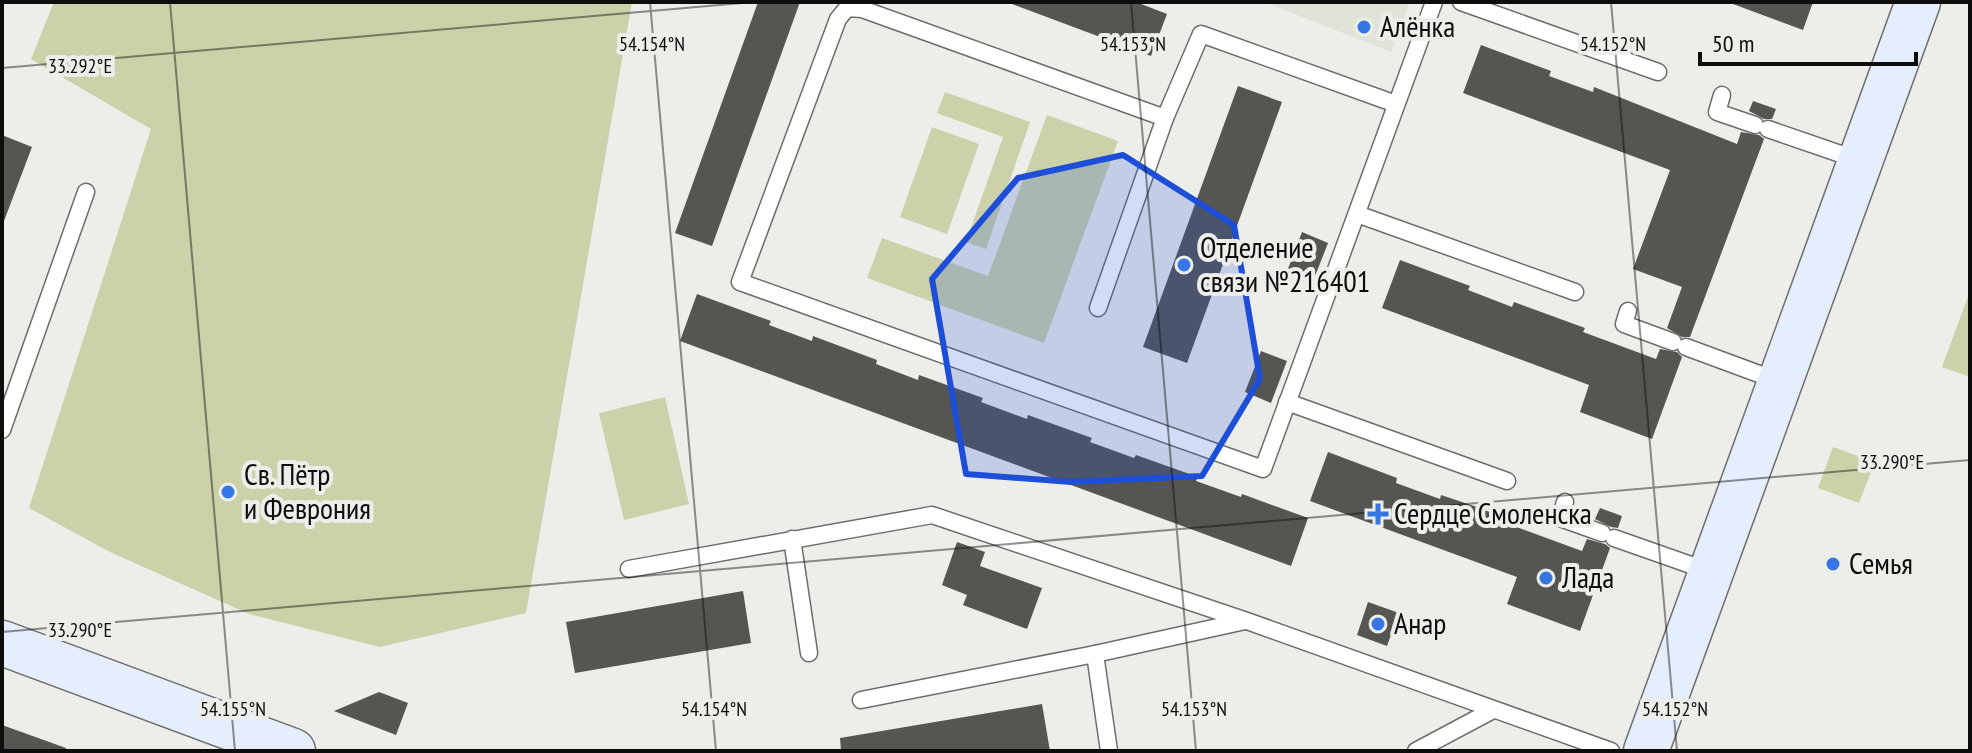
<svg xmlns="http://www.w3.org/2000/svg" width="1972" height="753" font-family="'PT Sans Narrow',sans-serif">
	<style>
		.built { fill: #e1e3d8 }
		.green { fill: #ccd1aa }
		.building { fill: #555552 }
		.lines { fill: none; stroke-linecap: round; stroke-linejoin: round }
		.lane-casing { stroke: #6d6e6b; stroke-width: 19 }
		.secondary-casing { stroke: #6d6e6b; stroke-width: 47 }
		.lane { stroke: #fff; stroke-width: 16 }
		.secondary { stroke: #e5eefc; stroke-width: 44 }
		.marked { fill: #1d4ed8; fill-opacity: 0.2; stroke: #1d4ed8; stroke-width: 6; stroke-linejoin: round }
		.ticks { fill: none; stroke: #0d0d0c; stroke-width: 2; stroke-opacity: 0.45 }
		.poi-dot { fill: #3476e3; stroke: #edeeea; stroke-width: 3 }
		.labels { text-anchor: middle; stroke-width: 8; stroke-linejoin: round; paint-order: stroke }
		.poi-label { font-size: 30px; fill: #0d0d0c; stroke: #edeeea; text-anchor: start }
		.ticks-label { font-size: 20px; text-anchor: middle; fill: #0d0d0c; stroke: #edeeea; stroke-width: 8; stroke-linejoin: round; paint-order: stroke }
	</style>
	<rect width="100%" height="100%" fill="#edeeea"/>
	<!-- built -->
	<path class="built" d="M1264,2h146l-19,50z"/>
	<!-- green -->
	<g class="green">
		<path d="M54,2h578l-106,611 -146,34 -131,-33 -139,-62 -81,-44 122,-379 -120,-70z"/>
		<path d="M945,92l85,30 -44,127 -20,-7 37,-105 -66,-24z"/>
		<path d="M1047,115l71,26 -74,202 -177,-65 15,-40 106,38z"/>
		<path d="M932,127l47,17 -32,90 -47,-17z"/>
		<path d="M1970,291v86l-28,-10z"/>
		<path d="M665,397l24,107 -65,16 -25,-107z"/>
		<path d="M1833,447l42,15 -16,41 -41,-15z"/>
	</g>
	<!-- building -->
	<g class="building">
		<path d="M758,2h42l-88,244 -37,-13z"/>
		<path d="M1012,2h124l31,12 -16,42 -139,-52z"/>
		<path d="M1733,2h80l-10,28 -70,-26z"/>
		<path d="M1481,45l70,26 -2,5 44,16 1,-5 143,57 4,-12 18,3 5,4 -74,198h-8l-15,-9 15,-41 -49,-18 37,-99 -207,-77z"/>
		<path d="M1238,86l44,16 -95,261 -44,-16z"/>
		<path d="M1753,101l23,8 -4,10h-8l-15,-8z"/>
		<path d="M2,135l30,12 -28,74 -2,-1z"/>
		<path d="M1302,232l26,11 -16,41 -26,-10z"/>
		<path d="M1400,260l70,26 -2,4 44,17 2,-5 71,26 -2,4 73,27 4,-10 17,3 5,5 -30,82 -72,-27 9,-27 -207,-77z"/>
		<path d="M697,294l74,27 -2,4 43,16 1,-5 64,24 -1,4 42,16 1,-5 64,23 -2,4 46,17 1,-4 64,23 -2,4 44,16 2,-3 62,22 -2,4 45,16 1,-3 66,24 -17,48 -611,-225z"/>
		<path d="M1261,351l26,10 -16,42 -26,-11z"/>
		<path d="M1328,452l69,26 -1,5 44,16 1,-4 36,12 35,14 -1,4 71,26 5,-12 18,5 5,4 -30,83 -73,-27 10,-27 -207,-76z"/>
		<path d="M1600,508l22,8 -4,12 -7,-1 -16,-8z"/>
		<path d="M957,542l28,10 -5,14 62,22 -15,41 -64,-24 4,-10 -25,-10z"/>
		<path d="M743,591l8,52 -176,30 -9,-51z"/>
		<path d="M1368,602l31,11 -12,33 -30,-11z"/>
		<path d="M379,692l29,11 -12,32 -62,-24z"/>
		<path d="M1042,704l8,47h-209l-1,-13z"/>
		<path d="M2,725l64,23 -1,3h-63z"/>
	</g>
	<g class="lines">
		<!-- lane casing -->
		<g class="lane-casing">
			<g id="lane">
				<path d="M1461,2l197,70"/>
				<path d="M1722,95l-5,17 38,13"/>
				<path d="M1165,118l-303,-109 -15,-1 -9,11 -98,263 523,187 171,-467"/>
				<path d="M1768,129l90,31"/>
				<path d="M1357,214l218,78"/>
				<path d="M1098,308l67,-190 36,-84 195,70"/>
				<path d="M1628,311l-4,13 49,18"/>
				<path d="M1686,347l92,34"/>
				<path d="M1287,402l220,79"/>
				<path d="M2,430l84,-238"/>
				<path d="M1565,502l-5,16 42,15"/>
				<path d="M1614,538l94,33"/>
				<path d="M792,539l17,114"/>
				<path d="M629,569l303,-54 315,106 364,130"/>
				<path d="M1095,654l14,97"/>
				<path d="M861,700l234,-46 150,-33"/>
				<path d="M1416,751l77,-41"/>
			</g>
		</g>
		<!-- secondary casing -->
		<g class="secondary-casing">
			<g id="secondary">
				<path d="M2,643l291,108"/>
				<path d="M1646,751l272,-749"/>
			</g>
		</g>
		<!-- lane -->
		<use href="#lane" class="lane"/>
		<!-- secondary -->
		<use href="#secondary" class="secondary"/>
	</g>
	<!-- marked area -->
	<path class="marked" d="M1123,155l111,70 26,154 -58,97 -131,6 -105,-8 -34,-195 86,-101z"/>
	<!-- ticks -->
	<path class="ticks" d="M170,2l65,749M650,2l66,749M1131,2l65,749M1611,2l66,749M2,68l752,-66M2,632l1968,-172"/>
	<!-- markers -->
	<g class="poi-dot">
		<circle cx="1364" cy="27" r="8"/>
		<circle cx="1184" cy="265" r="8"/>
		<circle cx="228" cy="492" r="8"/>
		<path d="M1374 502h8v8h8v8h-8v8h-8v-8h-8v-8h8z"/>
		<circle cx="1833" cy="564" r="8"/>
		<circle cx="1546" cy="578" r="8"/>
		<circle cx="1378" cy="624" r="8"/>
	</g>
	<g class="labels">
		<!-- poi labels -->
		<g class="poi-label">
			<text x="1380" y="37">Алёнка</text>
			<text x="1200" y="258">Отделение<tspan x="1200" dy="34">связи №216401</tspan></text>
			<text x="244" y="485">Св. Пётр<tspan x="244" dy="34">и Феврония</tspan></text>
			<text x="1394" y="524">Сердце Смоленска</text>
			<text x="1849" y="574">Семья</text>
			<text x="1562" y="588">Лада</text>
			<text x="1394" y="634">Анар</text>
		</g>
	</g>
	<g class="ticks-label">
		<text x="652" y="51">54.154°N</text>
		<text x="1133" y="51">54.153°N</text>
		<text x="1613" y="51">54.152°N</text>
		<text x="80" y="73">33.292°E</text>
		<text x="1892" y="469">33.290°E</text>
		<text x="80" y="637">33.290°E</text>
		<text x="233" y="716">54.155°N</text>
		<text x="714" y="716">54.154°N</text>
		<text x="1194" y="716">54.153°N</text>
		<text x="1675" y="716">54.152°N</text>
	</g>
	<!-- border -->
	<rect width="1972" height="753" fill="none" stroke="#0d0d0c" stroke-width="8"/>
	<!-- scale -->
	<path d="M1700 52v12h216v-12" fill="none" stroke="#0d0d0c" stroke-width="4"/>
	<text x="1712" y="52" font-size="24" fill="#0d0d0c" stroke="#edeeea" stroke-width="6" paint-order="stroke">50 m</text>
</svg>
